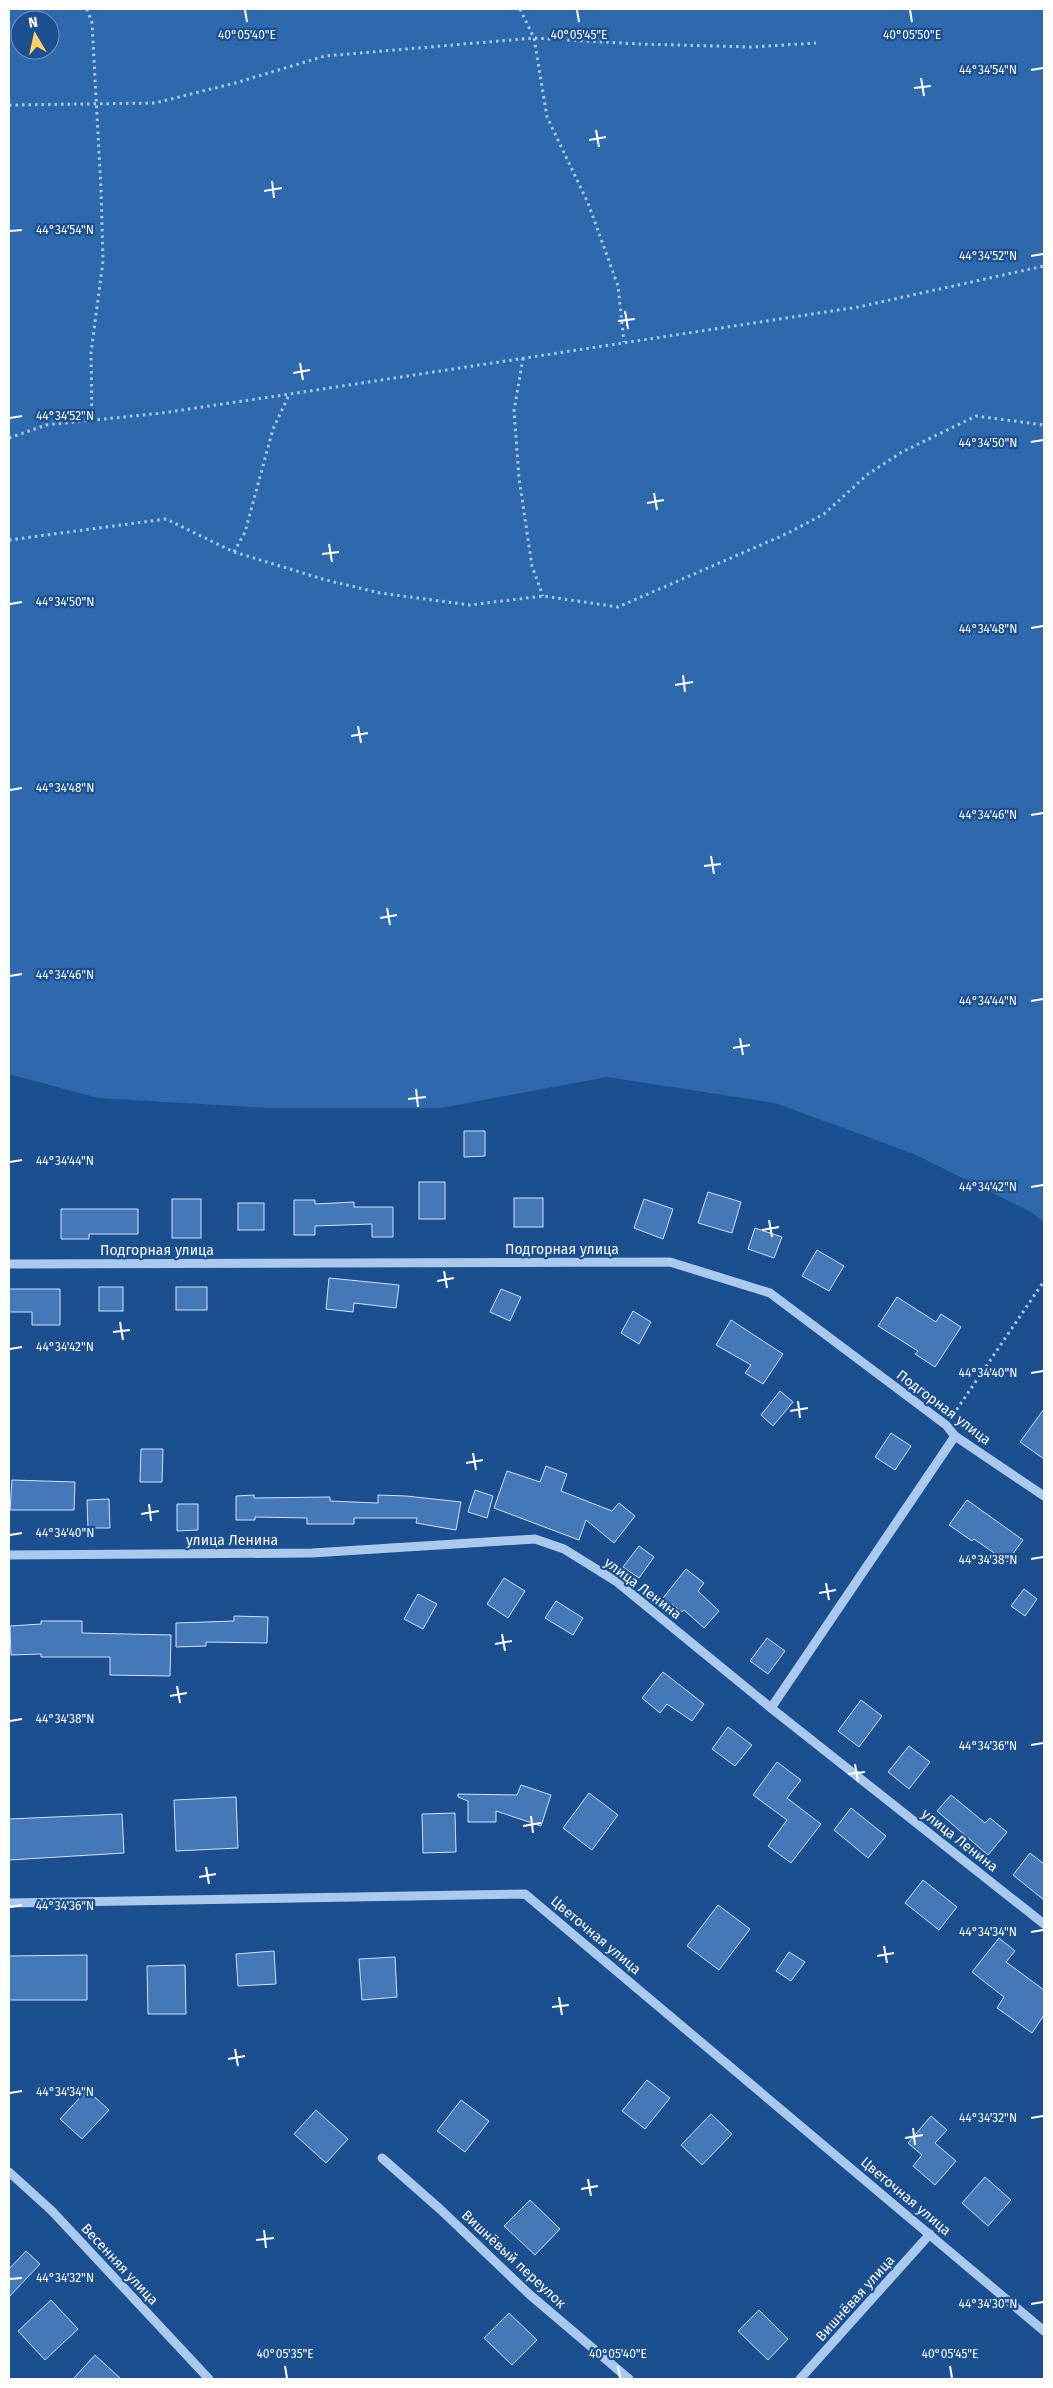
<svg xmlns="http://www.w3.org/2000/svg" width="1053" height="2388" font-family="'Fira Sans',sans-serif">
	<style>
		.green { fill: #2e69ad; fill-rule: evenodd }
		.building { fill: #4478b7; stroke: #cfe3fa }
		.lines { fill: none; stroke-linecap: round; stroke-linejoin: round }
		.path { stroke: #a9c9ee; stroke-width: 3; stroke-dasharray: 2.5 4; stroke-linecap: butt }
		.minor { stroke: #a9c9ee; stroke-width: 9 }
		.ticks { fill: none; stroke: #fff; stroke-width: 2 }
		.labels { text-anchor: middle; stroke-width: 4.5; stroke-linejoin: round; paint-order: stroke }
		.street-label { font-size: 14px; fill: #fff; stroke: #1b4f8f }
		.ticks-label { font-size: 12px; text-anchor: middle; fill: #fff; stroke: #1b4f8f; stroke-width: 4.5; stroke-linejoin: round; paint-order: stroke }
	</style>
	<rect width="100%" height="100%" fill="#1b4f8f"/>
	<!-- green -->
	<path class="green" d="M9,9h1035v1213l-13,-10 -117,-58 -139,-51 -168,-26 -166,31h-173l-170,-10 -89,-24zM20,20h30v30h-30z"/>
	<!-- building -->
	<g class="building">
		<path d="M464,1131h21v25l-21,1z"/>
		<rect x="419" y="1182" width="26" height="37"/>
		<path d="M708,1192l33,10 -9,31 -34,-10z"/>
		<rect x="514" y="1198" width="29" height="29"/>
		<rect x="172" y="1199" width="29" height="39"/>
		<path d="M644,1199l29,10 -10,30 -29,-11z"/>
		<path d="M294,1200h21v4l39,-2v5h39v30h-21v-13l-57,2v9h-21z"/>
		<rect x="238" y="1203" width="26" height="27"/>
		<path d="M61,1209h77v25h-49v5h-28z"/>
		<path d="M755,1228l27,9 -8,21 -26,-9z"/>
		<path d="M817,1250l27,16 -15,25 -27,-15z"/>
		<path d="M329,1278l70,7 -3,23 -42,-5 -1,9 -27,-3z"/>
		<rect x="99" y="1287" width="24" height="24"/>
		<rect x="176" y="1287" width="31" height="23"/>
		<path d="M9,1289h51v36h-28v-13h-23z"/>
		<path d="M501,1289l20,8 -11,24 -20,-9z"/>
		<path d="M897,1297l39,25 5,-8 20,13 -26,40 -20,-13 3,-3 -40,-25z"/>
		<path d="M633,1311l18,11 -12,22 -18,-11z"/>
		<path d="M731,1320l52,34 -20,30 -18,-11 6,-8 -35,-20z"/>
		<path d="M780,1391l13,11 -20,24 -12,-11z"/>
		<path d="M1044,1409v50l-24,-17z"/>
		<path d="M891,1433l20,13 -16,24 -20,-13z"/>
		<path d="M141,1449h22l-1,33h-22z"/>
		<path d="M546,1466l21,8 -6,17 51,20 7,-8 16,13 -21,27 -28,-23 -7,20 -85,-32 13,-37 33,11z"/>
		<path d="M12,1480l63,2 -1,28h-64z"/>
		<path d="M475,1490l18,6 -6,22 -19,-6z"/>
		<path d="M254,1495v3l76,-1v4l48,2v-8l28,1 55,6 -5,28 -40,-7 1,-5h-63v6h-47v-6l-52,-1v3h-19v-24z"/>
		<path d="M109,1499l1,29h-22l-1,-28z"/>
		<path d="M967,1500l56,40 -16,22 -33,-23 -2,2 -23,-16z"/>
		<path d="M177,1504h21v26l-21,1z"/>
		<path d="M639,1546l15,11 -15,21 -16,-11z"/>
		<path d="M686,1569l18,14 -6,8 21,20 -15,17 -20,-18 -2,2 -19,-14z"/>
		<path d="M504,1578l21,13 -17,27 -21,-14z"/>
		<path d="M1024,1589l13,10 -12,17 -14,-10z"/>
		<path d="M418,1594l19,10 -14,25 -19,-10z"/>
		<path d="M556,1601l27,17 -10,17 -28,-17z"/>
		<path d="M234,1616l34,1 -1,26 -61,-1v4l-30,1v-24l58,-2z"/>
		<path d="M41,1621h41v12l89,2 -1,41 -60,-1v-18h-69v-3l-30,1 -1,-29 31,-2z"/>
		<path d="M767,1638l18,13 -17,23 -18,-13z"/>
		<path d="M663,1672l41,32 -12,17 -25,-17 -7,9 -18,-15z"/>
		<path d="M861,1700l21,16 -23,31 -21,-16z"/>
		<path d="M728,1727l24,18 -17,21 -23,-17z"/>
		<path d="M909,1746l21,16 -21,27 -21,-17z"/>
		<path d="M777,1762l24,18 -14,18 34,26 -30,39 -23,-17 19,-26 -34,-25z"/>
		<path d="M521,1785l30,10 -10,31 -45,-15v11h-28v-21l-10,-4v-3l59,1z"/>
		<path d="M589,1793l29,22 -26,35 -29,-22z"/>
		<path d="M951,1795l34,28 5,-5 17,14 -19,23 -51,-44z"/>
		<path d="M236,1797l2,51 -62,3 -2,-51z"/>
		<path d="M851,1808l35,28 -18,22 -34,-28z"/>
		<path d="M455,1813l1,39 -33,1 -1,-39z"/>
		<path d="M122,1814l2,39 -115,7v-41z"/>
		<path d="M1030,1853l14,11v36l-31,-25z"/>
		<path d="M923,1880l34,27 -18,23 -34,-27z"/>
		<path d="M718,1905l32,24 -31,41 -32,-24z"/>
		<path d="M999,1938l16,13 -9,11 38,28v25l-12,18 -35,-25 7,-11 -32,-25z"/>
		<path d="M274,1951l2,33 -38,2 -2,-32z"/>
		<path d="M789,1952l16,10 -14,19 -15,-10z"/>
		<path d="M87,1955v45h-78v-44z"/>
		<path d="M395,1957l2,40 -35,3 -3,-41z"/>
		<path d="M185,1965l1,49h-38l-1,-48z"/>
		<path d="M647,2080l23,18 -25,31 -23,-18z"/>
		<path d="M87,2090l22,20 -27,29 -22,-20z"/>
		<path d="M461,2100l28,21 -24,31 -28,-21z"/>
		<path d="M316,2110l32,29 -22,24 -32,-29z"/>
		<path d="M711,2114l21,20 -30,31 -21,-20z"/>
		<path d="M931,2116l16,14 -12,13 21,18 -21,24 -22,-19 9,-11 -14,-12z"/>
		<path d="M985,2177l26,23 -23,26 -26,-23z"/>
		<path d="M530,2200l30,29 -25,26 -31,-29z"/>
		<path d="M26,2251l14,13 -31,33v-28z"/>
		<path d="M51,2300l27,29 -33,31 -27,-29z"/>
		<path d="M759,2310l29,29 -20,21 -30,-29z"/>
		<path d="M509,2313l28,27 -25,25 -28,-27z"/>
		<path d="M95,2355l26,24h-48z"/>
	</g>
	<g class="lines">
		<!-- path -->
		<g class="path">
			<path d="M87,9l5,14 9,166 2,72 -12,92 1,68"/>
			<path d="M520,9l14,29 13,79 41,86 30,83 6,56"/>
			<path d="M9,105l146,-2 80,-20 90,-27 209,-18 105,6 114,3 63,-4"/>
			<path d="M523,358l-9,53 5,67 13,88 11,30"/>
			<path d="M9,438l37,-13 116,-12 128,-19 568,-87 186,-41"/>
			<path d="M9,540l157,-21 68,33 92,28 54,13 90,12 73,-9 75,11 168,-73 38,-20 44,-40 34,-22 74,-36 68,9"/>
			<path d="M234,552l11,-20 28,-103 16,-34"/>
			<path d="M953,1415l91,-134"/>
		</g>
		<!-- minor -->
		<g class="minor">
			<path d="M9,1264l661,-2 100,31 176,132 9,11 89,60"/>
			<path d="M9,1555l303,-2 223,-14 29,10 53,33 154,126 273,216"/>
			<path d="M771,1708l184,-272"/>
			<path d="M9,1903l516,-9 519,437"/>
			<path d="M382,2158l59,52 88,84 100,85"/>
			<path d="M9,2172l43,39 157,168"/>
			<path d="M800,2379l130,-145"/>
		</g>
	</g>
	<!-- ticks -->
	<path class="ticks" d="M245,10l2,12M577,10l2,12M910,10l2,12M1031,70l12,-2M921,78l3,18M914,88l17,-2M596,130l3,17M589,140l17,-3M272,181l2,17M264,191l18,-3M10,231l12,-1M1031,256l12,-2M625,311l3,18M618,321l17,-2M300,363l3,17M293,373l17,-3M10,418l12,-2M1031,442l12,-2M654,493l3,17M647,503l17,-3M329,544l3,18M322,554l17,-2M10,604l12,-2M1031,628l12,-2M683,675l2,17M675,685l18,-3M358,726l3,17M351,736l17,-3M10,790l12,-2M1031,815l12,-2M711,856l3,18M704,866l17,-2M387,908l3,17M380,918l17,-3M10,976l12,-2M1031,1001l12,-2M740,1038l3,17M733,1048l17,-3M416,1089l2,18M408,1099l18,-2M10,1162l12,-2M1031,1187l12,-2M769,1220l3,17M762,1230l17,-3M444,1271l3,17M437,1281l17,-3M120,1322l3,18M113,1332l17,-2M10,1349l12,-2M1031,1373l12,-2M798,1401l2,17M790,1411l18,-3M473,1453l3,17M466,1463l17,-3M149,1504l2,17M141,1514l18,-3M10,1535l12,-2M1031,1559l12,-2M826,1583l3,17M819,1593l17,-3M502,1634l3,17M495,1644l17,-3M177,1686l3,17M170,1696l17,-3M10,1721l12,-2M1031,1745l12,-2M855,1764l3,18M848,1774l17,-2M531,1816l2,17M523,1826l18,-3M206,1867l3,17M199,1877l17,-3M10,1907l12,-2M1031,1932l12,-2M884,1946l3,17M877,1956l17,-3M559,1997l3,18M552,2007l17,-2M235,2049l3,17M228,2059l17,-3M10,2093l12,-2M1031,2118l12,-2M913,2128l2,17M905,2138l18,-3M588,2179l3,17M581,2189l17,-3M264,2230l2,18M256,2240l18,-2M10,2279l12,-1M1031,2304l12,-2M285,2366l2,12M618,2366l2,12M950,2366l2,12"/>
	<g class="labels">
		<!-- street labels -->
		<g class="street-label">
			<text x="562" y="1254">Подгорная улица</text>
			<text x="157" y="1255">Подгорная улица</text>
			<text transform="translate(944 1407) rotate(37)" y="5">Подгорная улица</text>
			<text x="232" y="1545">улица Ленина</text>
			<text transform="translate(643 1588) rotate(37)" y="5">улица Ленина</text>
			<text transform="translate(960 1840) rotate(38)" y="5">улица Ленина</text>
			<text transform="translate(596 1935) rotate(40)" y="5">Цветочная улица</text>
			<text transform="translate(906 2196) rotate(40)" y="5">Цветочная улица</text>
			<text transform="translate(514 2259) rotate(43)" y="5">Вишнёвый переулок</text>
			<text transform="translate(120 2264) rotate(47)" y="5">Весенняя улица</text>
			<text transform="translate(855 2298) rotate(-48)" y="5">Вишнёвая улица</text>
		</g>
	</g>
	<g class="ticks-label">
		<text x="912" y="39">40°05'50"E</text>
		<text x="247" y="39">40°05'40"E</text>
		<text x="579" y="39">40°05'45"E</text>
		<text x="988" y="74">44°34'54"N</text>
		<text x="65" y="234">44°34'54"N</text>
		<text x="988" y="260">44°34'52"N</text>
		<text x="65" y="420">44°34'52"N</text>
		<text x="988" y="447">44°34'50"N</text>
		<text x="65" y="606">44°34'50"N</text>
		<text x="988" y="633">44°34'48"N</text>
		<text x="65" y="792">44°34'48"N</text>
		<text x="988" y="819">44°34'46"N</text>
		<text x="65" y="979">44°34'46"N</text>
		<text x="988" y="1005">44°34'44"N</text>
		<text x="65" y="1165">44°34'44"N</text>
		<text x="988" y="1191">44°34'42"N</text>
		<text x="65" y="1351">44°34'42"N</text>
		<text x="988" y="1377">44°34'40"N</text>
		<text x="65" y="1537">44°34'40"N</text>
		<text x="988" y="1564">44°34'38"N</text>
		<text x="65" y="1723">44°34'38"N</text>
		<text x="988" y="1750">44°34'36"N</text>
		<text x="65" y="1910">44°34'36"N</text>
		<text x="988" y="1936">44°34'34"N</text>
		<text x="65" y="2096">44°34'34"N</text>
		<text x="988" y="2122">44°34'32"N</text>
		<text x="65" y="2282">44°34'32"N</text>
		<text x="988" y="2308">44°34'30"N</text>
		<text x="285" y="2358">40°05'35"E</text>
		<text x="618" y="2358">40°05'40"E</text>
		<text x="950" y="2358">40°05'45"E</text>
	</g>
	<!-- border -->
	<rect width="1053" height="2388" fill="none" stroke="#ffffff" stroke-width="20"/>
	<!-- north arrow -->
	<g transform="translate(35 35) rotate(351)"><circle r="24" fill="#1b4f8f" stroke="#7695bc"/>
	<path d="M0-4L9 19L0 12L-9 19Z" fill="#ffd166"/>
	<text y="-8" font-size="14" font-weight="bold" text-anchor="middle" fill="#ffffff">N</text>
	</g>
</svg>
